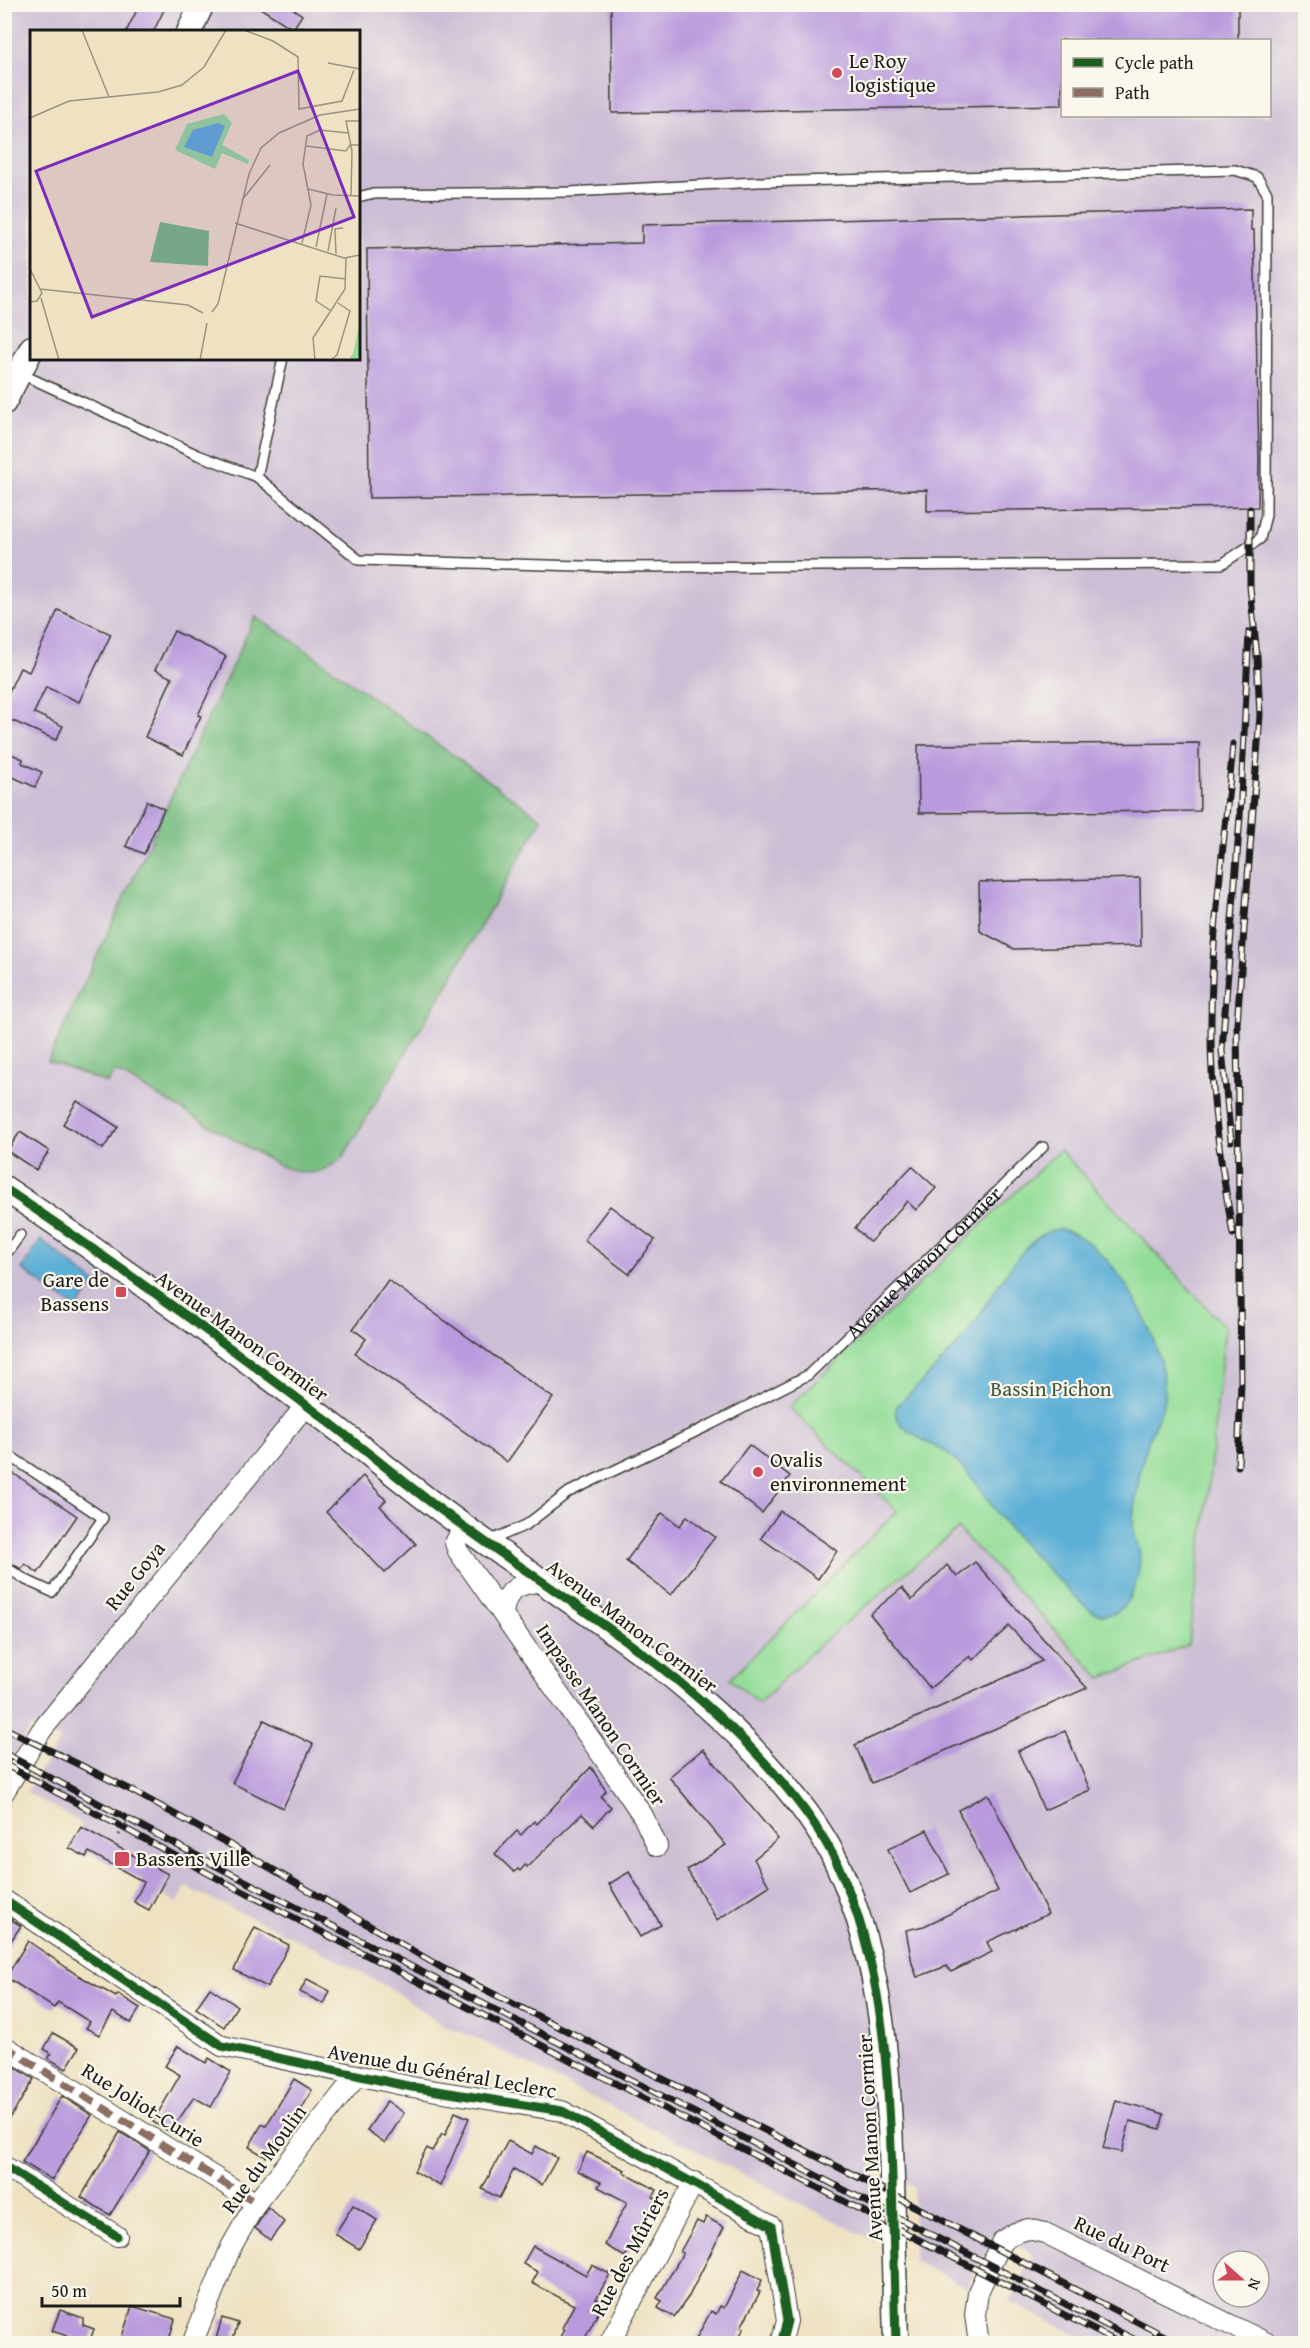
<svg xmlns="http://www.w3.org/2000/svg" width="1310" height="2348" font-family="'Gentium Book Plus',serif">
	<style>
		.industrial { fill: #ccbed4; fill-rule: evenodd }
		.green { fill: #93dd98; stroke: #587c5a; stroke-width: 1.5 }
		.forest { fill: #76bc80; stroke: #496c4e; stroke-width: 1.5 }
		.water { fill: #5bafd6; stroke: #3c6679; stroke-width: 1.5 }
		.building { fill: #b99bdd }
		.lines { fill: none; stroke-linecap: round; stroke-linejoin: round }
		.service-casing { stroke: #3c3a35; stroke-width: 12 }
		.minor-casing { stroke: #3c3a35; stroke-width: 22 }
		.tertiary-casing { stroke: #3c3a35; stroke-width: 27 }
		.path { stroke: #3c3a35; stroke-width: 3; stroke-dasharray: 1.5 4.5; stroke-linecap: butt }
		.service { stroke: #fff; stroke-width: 9 }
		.minor { stroke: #fff; stroke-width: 20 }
		.tertiary { stroke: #fff; stroke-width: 24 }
		.rail-casing { stroke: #1c1c1c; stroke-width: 7 }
		.rail { stroke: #fbf7ec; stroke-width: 4.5; stroke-dasharray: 14; stroke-linecap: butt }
		.quiet { stroke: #8d6e63; stroke-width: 8; stroke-dasharray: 15 8; stroke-linecap: butt }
		.cycleway-casing { stroke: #fbf7ec; stroke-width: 13 }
		.cycleway { stroke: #1b5e20; stroke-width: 9 }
		.poi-dot { fill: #d1495b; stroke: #fbf7ec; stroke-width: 2 }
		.labels { text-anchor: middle; stroke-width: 4.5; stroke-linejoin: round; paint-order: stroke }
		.poi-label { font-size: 21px; fill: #1c1c1c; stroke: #fbf7ec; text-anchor: start }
		.street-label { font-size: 21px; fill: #1c1c1c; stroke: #fbf7ec }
		.park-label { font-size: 21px; fill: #405641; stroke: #fbf7ec }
		.inset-road { fill: none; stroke: #9a9380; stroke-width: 1.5 }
		.view { fill: #7b2cbf; fill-opacity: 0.15; stroke: #7b2cbf; stroke-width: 3 }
		.inset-edge { fill: none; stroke: #1c1c1c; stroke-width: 3 }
	</style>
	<rect width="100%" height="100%" fill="#fbf7ec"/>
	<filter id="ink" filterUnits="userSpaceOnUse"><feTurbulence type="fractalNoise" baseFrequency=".0167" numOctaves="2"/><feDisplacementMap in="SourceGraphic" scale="12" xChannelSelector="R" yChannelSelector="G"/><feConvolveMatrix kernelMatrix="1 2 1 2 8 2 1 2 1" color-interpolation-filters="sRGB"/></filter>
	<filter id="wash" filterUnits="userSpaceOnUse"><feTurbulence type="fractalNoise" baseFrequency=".008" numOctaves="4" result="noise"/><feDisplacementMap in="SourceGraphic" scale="24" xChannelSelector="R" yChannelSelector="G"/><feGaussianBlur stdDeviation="1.35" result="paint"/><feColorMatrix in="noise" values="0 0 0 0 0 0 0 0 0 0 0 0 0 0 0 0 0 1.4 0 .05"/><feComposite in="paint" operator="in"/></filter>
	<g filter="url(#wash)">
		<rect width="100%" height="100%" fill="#eee2c2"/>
		<!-- industrial -->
		<path class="industrial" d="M5,5h1300v2338h-211l-84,-41 23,-47 -36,-25 -30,58 -54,-28 1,-73 -43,-23 3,77 -400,-204 -33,-12 -46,-34 -84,-45 -125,-59 -8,16 -16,-8 -8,15 -4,-2 18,-34 -87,-47 -2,-6 -53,-29 35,-53 -29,-13 -27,46zM32,32h326v326h-326zM1062,40h208v76h-208zM1223,2261h36v36h-36z"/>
		<!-- green -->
		<path class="green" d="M1060,1150l165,177 -20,192 -17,126 -87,33 -143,-149 -138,115 -61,59 -29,-24 167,-168 -108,-104z"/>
		<!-- forest -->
		<path class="forest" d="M255,617l37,23 250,179 -91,159 -109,181c-26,18 -35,17 -64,6l-163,-94 -8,12 -59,-22z"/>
		<!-- water -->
		<g class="water">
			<path d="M1059,1229c55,9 114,123 104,175 -2,10 -9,20 -12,30 -6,16 -11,35 -13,52 -2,13 -6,28 -5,41 1,11 7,20 7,31 0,22 -14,66 -44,55 -14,-5 -85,-81 -96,-96 -9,-10 -15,-23 -23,-33 -9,-11 -21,-25 -32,-32 -14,-9 -57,-24 -48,-46 22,-22 45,-43 65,-66 24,-28 58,-108 97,-111z"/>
			<path d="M41,1240l54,43 -18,26 -55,-40z"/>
		</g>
		<g id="blocks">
			<!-- building -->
			<g class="building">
				<path d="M140,4h27l-14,28h-27z"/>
				<path d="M254,4h32l16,11 -9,14z"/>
				<path d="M611,4h627v36h-176v65l-450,8z"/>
				<path d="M1251,209v21h3l5,230 -1,47 -331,4v-21l-558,8 -2,-249 275,-6v-18z"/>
				<path d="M58,610l53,24 -32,68 -33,-15 -12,26 29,13 -7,14 -52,-23v-15l16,-34 9,4z"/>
				<path d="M174,631l52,25 -28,59 3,1 -18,39 -38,-18 27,-59 -17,-8z"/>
				<path d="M1199,743l1,68 -281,2 -1,-68z"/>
				<path d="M4,751l19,8 -1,4 20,9 -7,15 -31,-14z"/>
				<path d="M147,801l17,8 -20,45 -18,-8z"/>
				<path d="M1140,878l1,68 -127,3 -34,-18 -1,-49z"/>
				<path d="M77,1101l41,26 -15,22 -40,-25z"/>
				<path d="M20,1132l29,19 -13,19 -29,-19z"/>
				<path d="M912,1166l24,22 -20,22 -9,-9 -37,41 -15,-14z"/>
				<path d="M610,1206l45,34 -26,34 -45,-34z"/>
				<path d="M388,1280l165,118 -46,64 -152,-108 11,-15 -13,-10z"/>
				<path d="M749,1445l41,31 -28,37 -41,-32z"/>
				<path d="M4,1467l73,49 -39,57 -13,-9 -4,5 -17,-10z"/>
				<path d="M363,1476l23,24 -6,6 36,38 -31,29 -59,-61z"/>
				<path d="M780,1511l57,40 -19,28 -57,-41z"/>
				<path d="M662,1513l18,13 7,-10 28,21 -44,58 -45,-34z"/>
				<path d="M975,1562l112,126 -215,95 -17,-38 187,-84 -33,-35 -36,34 -3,-4 -40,32 -60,-74 32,-26 10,12 35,-35 10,12z"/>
				<path d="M264,1720l49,24 -30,64 -51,-25z"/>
				<path d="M1065,1731l25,59 -46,20 -26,-59z"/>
				<path d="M703,1749l75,90 -24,20 15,27 -52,34 -30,-50 39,-25 -57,-68z"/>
				<path d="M591,1767l15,24 -5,6 10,10 -17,19 -12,-12 -55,53 -2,-2 -5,6 -2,-2 -4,3 -19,-18 22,-23 4,4 13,-14 3,3z"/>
				<path d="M988,1794l60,120 -61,28 5,10 -41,20 -4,-6 -30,11 -5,-14 -6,-33 18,-4 74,-35 -40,-81z"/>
				<path d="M81,1827l87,47 -19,36 -15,-8 10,-20 -55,-30 -3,5 -17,-9z"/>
				<path d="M927,1830l22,44 -39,19 -22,-44z"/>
				<path d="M629,1872l32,53 -21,12 -31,-53z"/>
				<path d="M4,1915l17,11 -17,25z"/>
				<path d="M255,1927l34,18 -22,42 -33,-17z"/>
				<path d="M28,1941l48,33 40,23 2,-3 22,14 -9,15 -18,-11 -14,23 -13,-7 4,-6 -32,-20 -4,6 -48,-31z"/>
				<path d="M307,1979l23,12 -6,13 -24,-12z"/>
				<path d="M210,1988l27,18 -13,21 -28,-19z"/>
				<path d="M53,2033l26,15 -13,21 -18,-11 3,-5 -7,-4z"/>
				<path d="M178,2046l28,17 3,-5 22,14 -20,35 -17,-10 -24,35 -17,-10 27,-47 -15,-9z"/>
				<path d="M4,2060l30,19 -30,49z"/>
				<path d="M294,2079l18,11 -26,48 -6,-4 -14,23 -17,-10 13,-23 4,2z"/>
				<path d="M62,2096l30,19 -40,65 -30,-18z"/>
				<path d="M1116,2100l48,14 -4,15 -30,-8 -8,31 -19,-4z"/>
				<path d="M387,2101l17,12 -19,30 -18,-13z"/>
				<path d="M455,2112l14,6 -29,68 -26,-15 13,-23 5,3 10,-17 3,1z"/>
				<path d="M120,2132l30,19 -40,64 -29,-18z"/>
				<path d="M508,2141l24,13 4,-8 21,12 -15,27 -28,-16 -15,29 -17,-9z"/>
				<path d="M587,2152l38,18 -2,2 34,18 -4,7 5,3 -33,57 -20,-12 22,-43 -29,-15 3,-5 -23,-11z"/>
				<path d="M353,2205l24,15 -18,29 -24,-15z"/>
				<path d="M268,2207l16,15 -14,18 -15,-12z"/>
				<path d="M706,2217l18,10 -35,69 -15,21 -16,-9 4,-7 -5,-3 26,-45 -3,-1 17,-31 6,3z"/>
				<path d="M533,2246l53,29 6,-10 18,9 -14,25 3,1 -3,7 4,2 -16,31 -5,-2 -3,5h-5l-11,-6 4,-7 -2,-2 12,-23 -42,-22 6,-11 -15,-8z"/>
				<path d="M743,2270l19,10 -5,11 3,1 -19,35 3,1 -8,15h-42l17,-32 5,3 4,-8 4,2z"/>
				<path d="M132,2306l43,13 -7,24h-48z"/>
				<path d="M60,2310l23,8v7l11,4 -5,14 -37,-12z"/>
				<path d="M222,2318l16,5 -6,20h-17z"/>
			</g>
		</g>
	</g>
	<g filter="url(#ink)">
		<use href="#blocks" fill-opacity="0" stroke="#3c3a35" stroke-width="1.5"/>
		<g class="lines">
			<!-- service casing -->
			<g class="service-casing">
				<g id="service">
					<path d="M19,373l179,82 59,22 102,83 258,7 605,-3 38,-25 6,-24 1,-322 -10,-16 -22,-7 -478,12 -187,10 -200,2 -12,3"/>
					<path d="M257,477l26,-119"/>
					<path d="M4,1257l16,-22"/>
					<path d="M4,1452l99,66 -51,74 -26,-12 -22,-14"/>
					<path id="s1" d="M489,1541l37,-16 43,-33 143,-68 96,-49 235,-228"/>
				</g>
			</g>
			<!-- minor casing -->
			<g class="minor-casing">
				<g id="minor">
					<path d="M464,1526l-9,17 3,8 143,203 42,62 14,30"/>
					<path d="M503,1613c4,-26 15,-28 39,-32"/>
					<path d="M4,1792l37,-61 265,-326"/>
					<path d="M4,1900l218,146 190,41 150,24 209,115 16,95 -6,23"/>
					<path d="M4,2046l252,157"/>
					<path d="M4,2166l113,70"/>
					<path d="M192,2344l39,-97 25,-44 101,-128"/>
					<path d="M609,2344l85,-162"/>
					<path d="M979,2344l-4,-29 3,-23 24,-51 13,-8 13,-4 17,4 224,111"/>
				</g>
			</g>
			<!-- tertiary casing -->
			<g class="tertiary-casing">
				<g id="tertiary">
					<path d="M189,32l13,-28"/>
					<path d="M4,402l28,-54"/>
					<path d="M4,1188c103,69 203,142 301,216 42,31 82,65 124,97 117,89 248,160 345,272 24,27 47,57 63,90 46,99 52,208 55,315 1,55 3,110 4,166"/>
				</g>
			</g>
			<!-- path -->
			<path class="path" d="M119,1835l12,-19"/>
			<!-- service -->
			<use href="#service" class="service"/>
			<!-- minor -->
			<use href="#minor" class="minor"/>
			<!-- tertiary -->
			<use href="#tertiary" class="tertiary"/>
			<!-- rail casing -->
			<g class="rail-casing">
				<g id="rail">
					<path d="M1231,1141l-9,-91 18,-233 9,-185"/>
					<path d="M1233,1234c-12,-69 -23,-138 -22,-208 0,-94 14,-188 22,-282"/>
					<path d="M1238,1466l3,-85 -4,-357 23,-309 -3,-59 -7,-69v-78"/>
					<path d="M4,1728l127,62 103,57 210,122 424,213 312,162"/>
					<path d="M4,1753l218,116 921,475"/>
					<path d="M4,1764l213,114 904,466"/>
				</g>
			</g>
			<!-- rail -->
			<use href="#rail" class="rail"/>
			<!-- quiet -->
			<path class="quiet" d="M4,2046l252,157"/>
			<!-- cycleway casing -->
			<g class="cycleway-casing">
				<g id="cycleway">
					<path d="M4,1188c103,69 203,142 301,216 42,31 82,65 124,97 117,89 248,160 345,272 24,27 47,57 63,90 46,99 52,208 55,315 1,55 3,110 4,166"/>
					<path d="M4,1900l218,146 190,41 150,24 209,115 16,95 -6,23"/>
					<path d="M4,2166l113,70"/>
				</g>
			</g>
			<!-- cycleway -->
			<use href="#cycleway" class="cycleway"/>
		</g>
	</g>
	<!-- markers -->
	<g class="poi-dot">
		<circle cx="837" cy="73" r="6"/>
		<rect x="115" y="1286" width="12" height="12" rx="3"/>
		<circle cx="758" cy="1472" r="6"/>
		<rect x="114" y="1851" width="16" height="16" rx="3"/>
	</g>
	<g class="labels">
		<!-- poi labels -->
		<g class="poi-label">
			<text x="849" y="68">Le Roy<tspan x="849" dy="24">logistique</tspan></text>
			<text x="109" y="1287" text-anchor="end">Gare de<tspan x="109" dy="24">Bassens</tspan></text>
			<text x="770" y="1467">Ovalis<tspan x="770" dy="24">environnement</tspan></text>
			<text x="136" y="1866">Bassens Ville</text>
		</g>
		<!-- street labels -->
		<g class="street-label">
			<text dy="7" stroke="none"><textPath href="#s1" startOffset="522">Avenue Manon Cormier</textPath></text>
			<text transform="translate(242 1336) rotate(36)" y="7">Avenue Manon Cormier</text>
			<text transform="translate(135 1576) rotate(-51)" y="7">Rue Goya</text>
			<text transform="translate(632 1626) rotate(37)" y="7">Avenue Manon Cormier</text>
			<text transform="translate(601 1715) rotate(56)" y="7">Impasse Manon Cormier</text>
			<text transform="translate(442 2071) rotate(10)" y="7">Avenue du Général Leclerc</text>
			<text transform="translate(143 2105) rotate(32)" y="7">Rue Joliot-Curie</text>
			<text transform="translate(870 2138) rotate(-93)" y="7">Avenue Manon Cormier</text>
			<text transform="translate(264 2159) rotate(-54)" y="7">Rue du Moulin</text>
			<text transform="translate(1122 2244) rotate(26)" y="7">Rue du Port</text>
			<text transform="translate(630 2252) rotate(-62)" y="7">Rue des Mûriers</text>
		</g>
		<!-- park labels -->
		<g class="park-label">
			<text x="1051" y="1396">Bassin Pichon</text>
		</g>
	</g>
	<!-- overview -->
	<g transform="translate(30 30)">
		<rect width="330" height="330" fill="#eee2c2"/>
		<path d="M194,84l8,9 -10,22 27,15 -1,4 -26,-11 -7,16 -40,-19 12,-26zM330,291v39h-12l5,-6z" fill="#93dd98"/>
		<path d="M130,192l49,9 -1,35 -58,-4z" fill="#76bc80"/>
		<path d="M188,93l7,3 -13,31 -28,-10 9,-17z" fill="#5bafd6"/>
		<path class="inset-road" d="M52,0l27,67M214,0l29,11 25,16 1,52 43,-8 12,-31M298,33l32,6M0,88l39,-17 89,-9 24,-7 22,-18 22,-37M276,116l40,5 4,-6h10M278,159l25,6 27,1M321,166l1,-45 -6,-30h14M212,170l28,-35M205,193l109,35 16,-3M272,213l9,-38 -8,-41 4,-28 13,-6 28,3M286,217l11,-53M298,221l8,-43M306,224l-1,-25 8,-1M0,239l12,24 -5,8 -7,1M10,259l148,16 15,8M11,268l18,62M301,281l-15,-10 4,-25 26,3M182,282l6,-8 31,-130 12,-26 18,-15 41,-18 40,-6M170,330l7,-37M285,330l-2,-22 32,-49 1,-31M301,330l6,-5 13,-44 -12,-8"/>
		<path class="view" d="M268,41l56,146 -262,100 -56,-146z"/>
		<rect width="330" height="330" class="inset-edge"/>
	</g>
	<!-- margin -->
	<rect width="1310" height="2348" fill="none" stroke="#fbf7ec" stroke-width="24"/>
	<!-- legend -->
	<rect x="1061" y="39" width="210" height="78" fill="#fbf7ec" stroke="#a29f99" stroke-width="1.5"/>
	<rect x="1073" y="58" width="30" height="9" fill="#1b5e20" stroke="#a29f99" stroke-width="1.5"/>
	<text x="1115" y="69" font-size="18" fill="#1c1c1c">Cycle path</text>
	<rect x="1073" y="88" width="30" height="9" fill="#8d6e63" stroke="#a29f99" stroke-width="1.5"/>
	<text x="1115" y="99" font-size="18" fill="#1c1c1c">Path</text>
	<!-- north arrow -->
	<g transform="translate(1241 2279) rotate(111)"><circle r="28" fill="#fbf7ec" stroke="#a29f99" stroke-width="1.5"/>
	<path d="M0-4.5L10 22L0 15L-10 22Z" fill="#d1495b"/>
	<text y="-9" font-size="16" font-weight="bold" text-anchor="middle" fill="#1c1c1c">N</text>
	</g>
	<!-- scale -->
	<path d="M42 2297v9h138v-9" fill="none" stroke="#1c1c1c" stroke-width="3"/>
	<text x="51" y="2297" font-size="18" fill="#1c1c1c" stroke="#fbf7ec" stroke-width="4.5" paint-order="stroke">50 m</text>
</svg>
